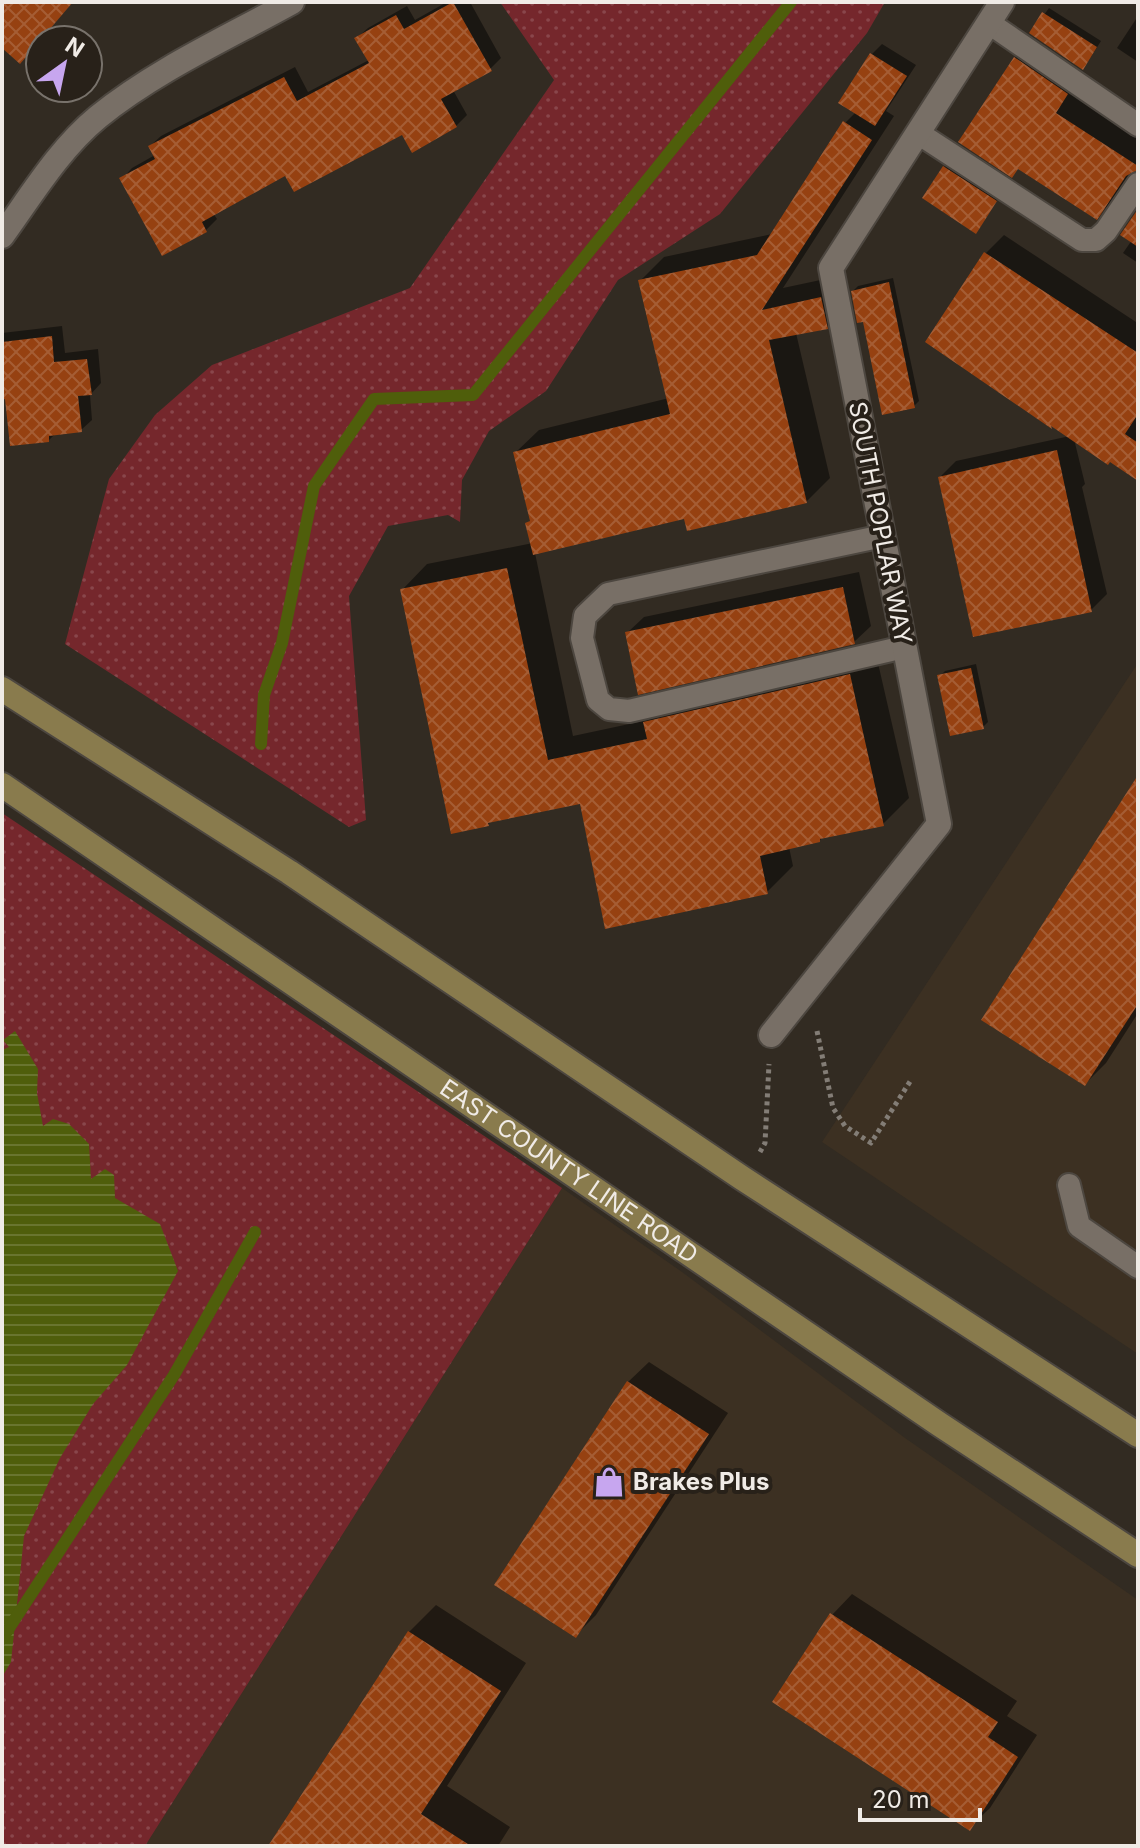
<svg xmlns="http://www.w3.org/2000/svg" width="1140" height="1848" font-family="Inter,sans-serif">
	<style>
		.built { fill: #3c3022 }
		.grass { fill: url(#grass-dots) }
		.water { fill: url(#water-rules) }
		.shadow { fill: #0007 }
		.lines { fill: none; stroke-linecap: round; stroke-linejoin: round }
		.stream { stroke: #4f5e0b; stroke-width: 12 }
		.building { fill: url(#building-cross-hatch) }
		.lane-casing { stroke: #4d4740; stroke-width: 26 }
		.street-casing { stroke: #4d4740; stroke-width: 28 }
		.secondary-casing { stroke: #4d4740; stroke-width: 28 }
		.path { stroke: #837d76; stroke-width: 5; stroke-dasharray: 4 4; stroke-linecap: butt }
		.lane { stroke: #786f66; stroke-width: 22 }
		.street { stroke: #786f66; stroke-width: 24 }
		.secondary { stroke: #897b4d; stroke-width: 24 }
		.labels { text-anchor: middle; stroke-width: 8; stroke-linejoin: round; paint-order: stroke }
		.street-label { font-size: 24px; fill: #f0ebe6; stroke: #282119 }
		.poi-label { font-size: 24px; font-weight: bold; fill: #f0ebe6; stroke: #282119; text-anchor: start }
	</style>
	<defs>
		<pattern id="grass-dots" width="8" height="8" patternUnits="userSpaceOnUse" patternTransform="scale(2)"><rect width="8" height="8" fill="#75272c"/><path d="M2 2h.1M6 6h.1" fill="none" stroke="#89464b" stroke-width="1.8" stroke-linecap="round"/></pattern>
		<pattern id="water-rules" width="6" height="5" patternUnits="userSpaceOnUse" patternTransform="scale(2)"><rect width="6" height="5" fill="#4f5e0b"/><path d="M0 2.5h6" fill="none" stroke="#69752f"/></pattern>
		<pattern id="building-cross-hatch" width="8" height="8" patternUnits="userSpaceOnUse" patternTransform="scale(2)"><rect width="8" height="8" fill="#964111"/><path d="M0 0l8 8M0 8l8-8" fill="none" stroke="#a55d34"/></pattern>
	</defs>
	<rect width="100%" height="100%" fill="#322b22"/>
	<!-- built -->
	<g class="built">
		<path d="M1138,663v691l-316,-212z"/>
		<path d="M562,1188l120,84 223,166 233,162v246h-993z"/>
	</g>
	<!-- grass -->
	<g class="grass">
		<path d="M500,2h385l-18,31 -147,181 -102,66 -72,111 -57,40 -27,49 -2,42 -12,-7 -60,11 -39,70 17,224 -17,7 -284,-183 44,-165 46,-64 57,-50 198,-77 144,-208z"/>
		<path d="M2,813l560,375 -417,658h-143z"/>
	</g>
	<!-- water -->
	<path class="water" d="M15,1031l23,38 -1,24 6,33 10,-7 16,5 20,20 2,35 14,-10 9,6 1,23 45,26 18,47 -51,94 -34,39 -33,54 -36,78 -13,126 -9,15v-627l7,-3 -6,-7z"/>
	<!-- shadow -->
	<g class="shadow">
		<path d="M447,2h23l31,56 -11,11 -37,21 14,25 -11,11 -53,6 -117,41 -73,40 4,6 -11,11 -43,24 -41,-75 10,-11 23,-13 -5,-9 11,-10 134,-69 13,25 61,-32 -12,-22 11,-10 39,-22 8,14z"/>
		<path d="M1049,8l52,33 -14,22 -56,-30z"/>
		<path d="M1138,16v46l-21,-14z"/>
		<path d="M1034,40l51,35 -12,19 65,42v32l-23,31 -19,18 -81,-159z"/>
		<path d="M882,44l34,21 -30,46 8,5 -111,172 61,-13 6,29 -23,23 -31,6 34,145 -24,24 -121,15 -150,36 38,183 75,-16 23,-23 204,-47 34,148 -26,26 -59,12 -5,5 -30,6 4,19 -26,26 -186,-90 -89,18 -4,5 -86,-235 25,-26 106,-21 -5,-20 4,-4 -17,-66 24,-23 130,-32 -29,-117 24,-24 108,-23 73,-111 11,-11 15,-57z"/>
		<path d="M949,162l51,34 -20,30 -36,-59z"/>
		<path d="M1138,211v52l-15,-10 9,-13z"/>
		<path d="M1004,235l132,87 2,-3v149l-64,-29 11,45 -3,3 25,107 -16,16 -151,-133 16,-16 114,-25 -142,-94 58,-89z"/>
		<path d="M893,278l26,123 -5,5 -50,-86 -11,-29 5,-5z"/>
		<path d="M62,326l3,27 33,-4 3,34 -11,12 2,25 -11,10 -26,4 -6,6 -42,-43 -5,1v-65z"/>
		<path d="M859,572l12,54 -17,16 -227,-9 17,-16z"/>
		<path d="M976,664l12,58 -5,5 -43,-51 5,-5z"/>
		<path d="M1138,779v234l-32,50 -21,21z"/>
		<path d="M649,1362l79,51 -132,202 -20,20 52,-253z"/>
		<path d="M852,1594l165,107 -10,15 30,19 -47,73 -21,20 -137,-213z"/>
		<path d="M436,1605l90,58 -79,123 63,41 -12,19h-228l139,-214z"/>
	</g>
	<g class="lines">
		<!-- stream -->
		<g class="stream">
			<path d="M261,744l3,-49 18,-52 32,-157 60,-87 99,-4 318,-393"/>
			<path d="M2,1639l172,-264 81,-143"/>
		</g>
	</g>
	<!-- building -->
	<g class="building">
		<path d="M2,2h71l-53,62 -18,-16z"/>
		<path d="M453,2l39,69 -51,28 16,28 -45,26 -10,-18 -108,57 -9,-16 -83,46 5,10 -45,24 -43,-78 36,-19 -7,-13 136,-69 13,24 72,-38 -15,-25 42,-23 8,14z"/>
		<path d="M1042,12l55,35 -14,23 -54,-37z"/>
		<path d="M870,53l37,23 -32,50 -37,-23z"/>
		<path d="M1014,57l54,37 -12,19 82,53v4l-12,6 -29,44 -79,-51 -6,9 -54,-36z"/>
		<path d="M843,121l29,19 -110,170 59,-13 7,32 -59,11 38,163 -120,28 -3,-12 -151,36 -8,-32 5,-2 -17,-69 157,-38 -32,-134 119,-25z"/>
		<path d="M943,166l54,35 -21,33 -54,-36z"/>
		<path d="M1138,209v38l-18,-12z"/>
		<path d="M984,252l154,101v61l-13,20 13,9v38l-28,-19 -2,3 -57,-39 1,3 -127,-87z"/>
		<path d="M889,282l26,126 -33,7 -19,-93 -6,1 -6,-32z"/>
		<path d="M52,336l2,26 33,-3 5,36 -14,1 4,36 -33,4v6l-39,4 -5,-47 -3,1v-58z"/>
		<path d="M1057,450l35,162 -119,25 -35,-160z"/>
		<path d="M507,568l41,192 99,-21 -4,-17 207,-48 34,152 -64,13v3l-60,14 8,38 -163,35 -25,-125 -92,19 1,3 -38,8 -51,-245z"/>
		<path d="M843,587l12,57 -217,51 -13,-63z"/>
		<path d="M971,668l13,61 -34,7 -13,-61z"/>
		<path d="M1138,775v229l-53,82 -104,-66z"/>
		<path d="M627,1381l82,53 -133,204 -82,-53z"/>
		<path d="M830,1613l168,109 -10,15 30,20 -48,74 -198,-129z"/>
		<path d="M408,1631l93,60 -80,123 50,32h-203z"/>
	</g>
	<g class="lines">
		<!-- lane casing -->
		<g class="lane-casing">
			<g id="lane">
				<path d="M989,23l149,102"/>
				<path d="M918,133l164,107h14l10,-9 32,-47"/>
				<path d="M883,536l-275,58 -23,22 -3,22 16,62 11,9 20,2 275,-64"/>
				<path d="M1069,1185l10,41 59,41"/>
			</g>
		</g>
		<!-- street casing -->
		<g class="street-casing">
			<g id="street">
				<path d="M2,236c29,-40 57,-87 96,-119 58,-47 129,-79 194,-115"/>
				<path d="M771,1035l168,-211 -108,-556 171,-266"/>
			</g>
		</g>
		<!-- secondary casing -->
		<g class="secondary-casing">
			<g id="secondary">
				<path d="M2,689l287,183 453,306 396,257"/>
				<path id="s1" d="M2,785l937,639 199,131"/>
			</g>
		</g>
		<!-- path -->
		<g class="path">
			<path d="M817,1031l16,77 12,18 26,17 40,-63"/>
			<path d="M760,1152l5,-9 4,-79"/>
		</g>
		<!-- lane -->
		<use href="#lane" class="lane"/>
		<!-- street -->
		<use href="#street" class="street"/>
		<!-- secondary -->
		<use href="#secondary" class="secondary"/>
	</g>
	<!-- icons -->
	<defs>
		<g id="shop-bare" transform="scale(2.4)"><path d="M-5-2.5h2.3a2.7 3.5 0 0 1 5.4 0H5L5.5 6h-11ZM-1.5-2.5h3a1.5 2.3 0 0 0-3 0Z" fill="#c7a6ef" stroke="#282119" stroke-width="2.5" paint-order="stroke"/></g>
	</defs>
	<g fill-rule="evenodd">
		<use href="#shop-bare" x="609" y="1482"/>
	</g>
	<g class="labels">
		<!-- street labels -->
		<g class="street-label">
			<text transform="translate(880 523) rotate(79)" y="8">SOUTH POPLAR WAY</text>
			<text dy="8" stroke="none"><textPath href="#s1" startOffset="686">EAST COUNTY LINE ROAD</textPath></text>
		</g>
		<!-- poi labels -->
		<g class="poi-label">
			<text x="633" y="1490">Brakes Plus</text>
		</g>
	</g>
	<!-- border -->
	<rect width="1140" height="1848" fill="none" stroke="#f0ebe6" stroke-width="8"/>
	<!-- north arrow -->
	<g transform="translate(64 64) rotate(33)"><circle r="38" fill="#282119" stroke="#78726b" stroke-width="2"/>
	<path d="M0-6L14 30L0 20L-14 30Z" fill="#c7a6ef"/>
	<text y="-12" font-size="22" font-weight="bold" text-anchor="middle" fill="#f0ebe6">N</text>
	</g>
	<!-- scale -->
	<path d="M860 1808v12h120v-12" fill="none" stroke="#f0ebe6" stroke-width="4"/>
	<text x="872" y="1808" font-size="24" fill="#f0ebe6" stroke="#282119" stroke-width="6" paint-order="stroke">20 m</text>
</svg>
